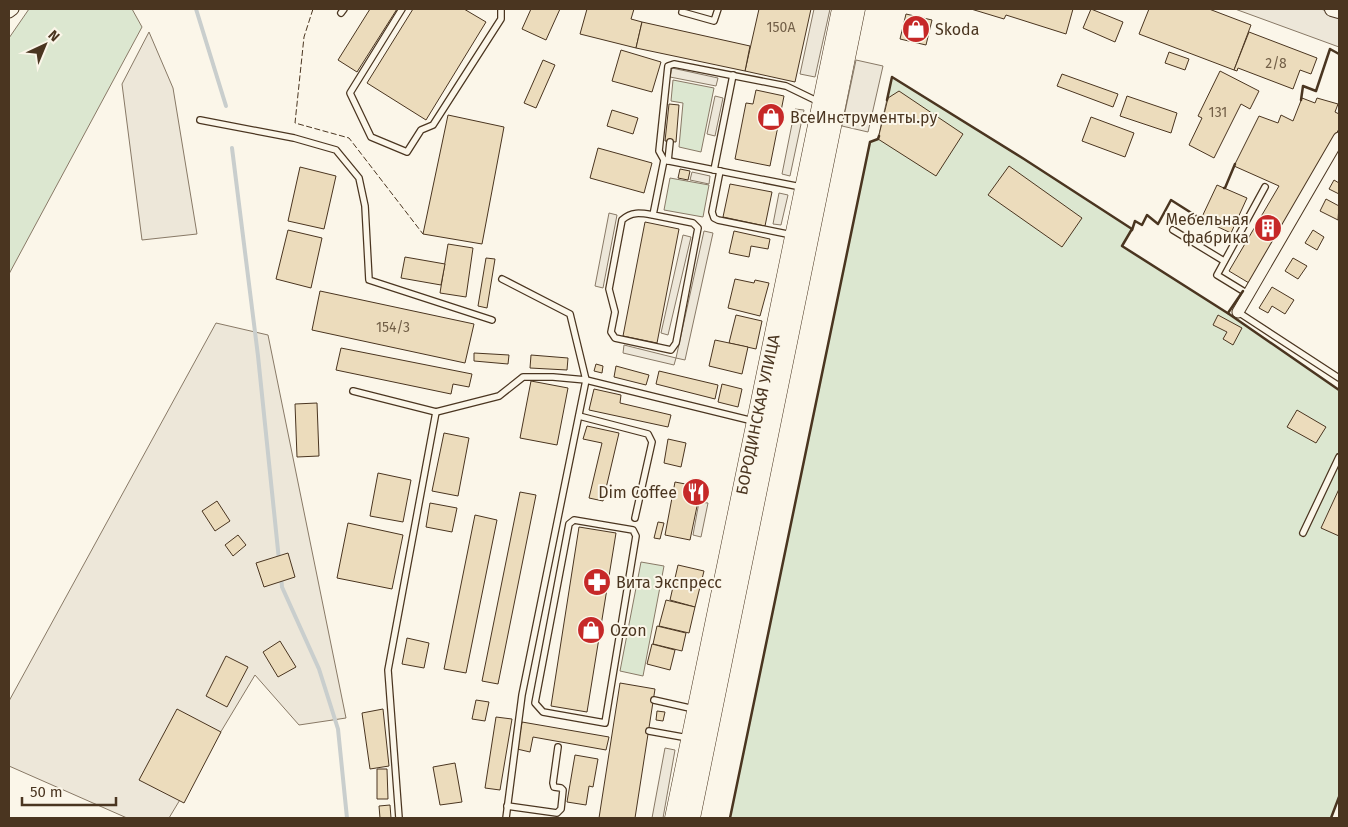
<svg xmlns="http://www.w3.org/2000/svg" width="1348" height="827" font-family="'Fira Sans',sans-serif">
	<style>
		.green { fill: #dce7d0; stroke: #887966 }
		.parking { fill: #ede7d9; stroke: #887966 }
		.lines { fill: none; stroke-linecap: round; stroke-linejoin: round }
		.stream { stroke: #c9cecd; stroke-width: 4 }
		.building { fill: #ecdcbc; stroke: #4a3520 }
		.service-casing { stroke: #4a3520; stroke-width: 8 }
		.minor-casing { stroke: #4a3520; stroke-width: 13 }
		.tertiary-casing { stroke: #4a3520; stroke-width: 16 }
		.primary-casing { stroke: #4a3520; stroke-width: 19 }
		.service { stroke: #fbf6e9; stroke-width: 5.5 }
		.minor { stroke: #fbf6e9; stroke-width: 11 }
		.tertiary { stroke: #fbf6e9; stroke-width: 14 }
		.primary { stroke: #fbf6e9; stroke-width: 18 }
		.fence { stroke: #4a3520; stroke-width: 1; stroke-dasharray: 6 2.5; stroke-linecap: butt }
		.wall { stroke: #4a3520; stroke-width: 2.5 }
		.labels { text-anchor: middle; stroke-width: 4; stroke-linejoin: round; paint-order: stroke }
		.number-label { font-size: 14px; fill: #725f47 }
		.poi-label { font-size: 16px; fill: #4a3520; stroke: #fbf6e9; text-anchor: start }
		.street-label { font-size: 16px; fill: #4a3520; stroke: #fbf6e9 }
	</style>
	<rect width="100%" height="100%" fill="#fbf6e9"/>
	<!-- green -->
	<g class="green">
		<path d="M29,9h103l10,18 -133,247v-236z"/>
		<path d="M892,77l132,82 108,70 -10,17 107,68 110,76v407l-8,21h-601l140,-676 8,-3z"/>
		<path d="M673,80l41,8 -13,64 -22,-5 4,-44 -12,-2z"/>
		<path d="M670,178l39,7 -6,32 -39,-7z"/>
		<path d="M641,562l23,4 -21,110 -23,-5z"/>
	</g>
	<!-- parking -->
	<g class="parking">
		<path d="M814,9h16l-15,68 -15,-3z"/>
		<path d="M1235,9h86l18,7v31z"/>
		<path d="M149,32l24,56 24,146 -55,6 -20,-156z"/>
		<path d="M856,60l27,6 -15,66 -26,-6z"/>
		<path d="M672,68l46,10 -2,8 -46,-9z"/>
		<path d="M715,96l8,2 -8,38 -8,-2z"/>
		<path d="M795,109l9,1 -14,66 -8,-2z"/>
		<path d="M692,172l18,4 -1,8 -19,-4z"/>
		<path d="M779,193l9,2 -7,30 -8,-1z"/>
		<path d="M609,213l8,2 -14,73 -8,-2z"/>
		<path d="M704,231l9,2 -28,127 -9,-2 -2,7 -51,-12 1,-8 52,13z"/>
		<path d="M683,235l8,2 -23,98 -7,-2z"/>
		<path d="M216,323l52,12 78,383 -47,7 -44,-50 -86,143h-42l-118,-52v-65z"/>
		<path d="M699,502l9,1 -7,34 -8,-2z"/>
		<path d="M665,748l10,2 -12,68h-11z"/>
	</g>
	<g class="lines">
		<!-- stream -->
		<g class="stream">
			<path d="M196,9l30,97"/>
			<path d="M232,148l26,208 21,204"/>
			<path d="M281,577l1,10 37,82 19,60 9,89"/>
		</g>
	</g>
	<!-- building -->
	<g class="building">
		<path d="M370,9h27l-40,63 -19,-12z"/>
		<path d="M413,9h51l22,13 -60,98 -59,-37z"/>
		<path d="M531,9h29l-14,31 -24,-11z"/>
		<path d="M587,9h47l-3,10 11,3 -6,26 -56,-14z"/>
		<path d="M759,9h52l-16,73 -50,-11z"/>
		<path d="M971,9h102l-7,25 -60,-19 -2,4z"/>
		<path d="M1091,9l32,13 -8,20 -32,-14z"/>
		<path d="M1149,9h60l42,16 -17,45 -95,-36z"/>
		<path d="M906,14l26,6 -6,25 -26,-6z"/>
		<path d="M642,22l108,24 -5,25 -109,-23z"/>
		<path d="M1249,32l68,26 -6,16 -11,-4 -7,19 -55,-21 -1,3 -3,-1z"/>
		<path d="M621,50l40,12 -9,30 -40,-11z"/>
		<path d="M1169,52l20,7 -4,11 -20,-7z"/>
		<path d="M543,60l12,5 -19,43 -12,-5z"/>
		<path d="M1220,71l39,20 -9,18 -9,-5 -27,54 -25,-13 13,-27 -4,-2z"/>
		<path d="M1062,74l56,20 -5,13 -56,-21z"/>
		<path d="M756,90l28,6 -14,70 -35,-7 11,-56 7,1z"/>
		<path d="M899,91l64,43 -27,42 -58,-37 10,-41z"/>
		<path d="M1127,96l50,17 -6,20 -51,-17z"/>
		<path d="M1302,98l13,5 2,-5 21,6 -3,8 4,2v15l-90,154 -20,-12 50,-85 -45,-20 25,-50 19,7 3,-8 12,6z"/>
		<path d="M669,104l10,1 -3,37 -11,-1z"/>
		<path d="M612,110l26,8 -5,16 -26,-8z"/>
		<path d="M448,115l56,12 -22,117 -59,-10z"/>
		<path d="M1091,117l43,16 -9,24 -43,-16z"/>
		<path d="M598,148l54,15 -8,30 -54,-15z"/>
		<path d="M1009,166l73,52 -20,29 -74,-52z"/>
		<path d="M300,167l36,9 -12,53 -36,-8z"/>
		<path d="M680,169l10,2 -2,9 -10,-2z"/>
		<path d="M1334,180l5,3v11l-10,-5z"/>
		<path d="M730,184l42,8 -7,34 -42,-9z"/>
		<path d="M1217,185l30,13 -16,35 -30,-14z"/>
		<path d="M1326,199l13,7 -1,14 -18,-9z"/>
		<path d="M645,222l34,7 -22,114 -34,-7z"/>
		<path d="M288,230l34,8 -11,50 -35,-9z"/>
		<path d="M1313,230l11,7 -7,13 -12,-7z"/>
		<path d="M734,231l36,8 -2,10 -17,-3 -2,11 -20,-4z"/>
		<path d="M448,244l25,4 -7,49 -26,-4z"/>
		<path d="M405,257l40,7 -4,21 -40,-7z"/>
		<path d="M486,258l9,1 -8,49 -9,-2z"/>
		<path d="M1293,258l14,8 -9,13 -13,-8z"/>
		<path d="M735,279l19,4 1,-3 14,3 -9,33 -32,-8z"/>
		<path d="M1272,287l22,13 -9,14 -13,-8 -4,7 -9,-5z"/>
		<path d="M320,291l154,33 -9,39 -153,-33z"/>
		<path d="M736,315l26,6 -6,28 -27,-6z"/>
		<path d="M1218,315l24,13 -9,17 -10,-6 4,-7 -14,-7z"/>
		<path d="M715,340l33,7 -6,27 -33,-8z"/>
		<path d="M341,348l131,26 -3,13 -16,-3 -2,10 -115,-24z"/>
		<path d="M474,353l35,2 -1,9 -34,-3z"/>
		<path d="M531,355l37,3 -1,12 -37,-2z"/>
		<path d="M596,364l7,2 -1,7 -8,-2z"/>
		<path d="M616,366l33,9 -3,10 -32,-8z"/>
		<path d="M659,371l59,14 -3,14 -59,-15z"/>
		<path d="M531,381l37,7 -11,57 -37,-7z"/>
		<path d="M722,384l20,5 -4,18 -20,-5z"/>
		<path d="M594,389l27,6 -1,8 51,12 -3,12 -79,-17z"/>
		<path d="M317,403l2,53 -22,1 -2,-53z"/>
		<path d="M1297,410l29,17 -10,16 -29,-16z"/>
		<path d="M587,426l32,7 -16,68 -14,-3 13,-55 -19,-4z"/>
		<path d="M444,433l25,5 -11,58 -26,-5z"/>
		<path d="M668,439l18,4 -5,24 -17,-4z"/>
		<path d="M378,473l33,7 -8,42 -33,-6z"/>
		<path d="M675,482l26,5 -11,53 -25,-5z"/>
		<path d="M1339,489v47l-18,-8z"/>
		<path d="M520,492l16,3 -38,189 -16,-3z"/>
		<path d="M217,501l13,20 -15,10 -13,-20z"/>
		<path d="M430,503l27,5 -5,24 -26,-5z"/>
		<path d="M475,515l22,5 -31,153 -22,-4z"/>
		<path d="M658,522l6,1 -4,16 -6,-1z"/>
		<path d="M348,523l55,12 -11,54 -55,-11z"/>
		<path d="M579,527l37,6 -29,179 -36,-6z"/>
		<path d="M238,535l8,10 -13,11 -8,-11z"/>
		<path d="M288,553l7,24 -31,10 -8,-24z"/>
		<path d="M678,565l26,6 -9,36 -25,-7z"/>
		<path d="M666,600l29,7 -6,26 -30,-7z"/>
		<path d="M657,626l29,7 -4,18 -29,-7z"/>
		<path d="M407,638l22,5 -5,25 -22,-4z"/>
		<path d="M280,641l16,26 -18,10 -15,-25z"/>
		<path d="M652,644l23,6 -5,20 -23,-6z"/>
		<path d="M226,656l22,11 -21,40 -21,-11z"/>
		<path d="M620,683l35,6 -20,129h-36z"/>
		<path d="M476,700l13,2 -4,19 -13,-2z"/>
		<path d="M177,709l44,23 -37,71 -45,-23z"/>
		<path d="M383,709l6,57 -19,3 -8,-56z"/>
		<path d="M657,711l8,1 -2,9 -7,-1z"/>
		<path d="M496,717l16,2 -12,71 -15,-2z"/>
		<path d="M522,722l87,15 -3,13 -73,-13 -3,15 -13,-3z"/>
		<path d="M575,755l23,4 -5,28 -4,-1 -3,19 -19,-3z"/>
		<path d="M455,763l7,39 -22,3 -7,-38z"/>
		<path d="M377,769h10l1,30h-11z"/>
		<path d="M390,805l1,13h-11l-1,-12z"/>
	</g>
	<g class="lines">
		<!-- service casing -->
		<g class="service-casing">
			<g id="service">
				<path d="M402,9l-52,84 21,44 36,15 14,-22 12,-5 68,-106v-10"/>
				<path d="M683,9l-1,3 32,9 4,-12"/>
				<path d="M341,13l3,-4"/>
				<path d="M200,120l94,18 42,12 23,28 6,28 4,74 123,40"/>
				<path d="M664,160l137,27"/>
				<path d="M668,161l2,-19"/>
				<path d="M714,170l19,-95"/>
				<path d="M720,171l-8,41 2,6 4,2 74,15"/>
				<path d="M653,215l40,8 5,5 -22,115 -5,7 -56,-12 -4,-6 4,-20 -6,-23 13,-69c10,-9 19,-7 31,-5l11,-55 -5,-9 9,-85 6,-2 112,22 33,16"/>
				<path d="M1173,230l51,31"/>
				<path d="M1248,294l-31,-19 48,-88"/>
				<path d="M1238,312l101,66"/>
				<path d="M353,391l83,21 63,-16 24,-19h30l33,3 -16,-66 -68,-35"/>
				<path d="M579,416l69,18 4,8 -17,76"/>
				<path d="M574,520l59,10 3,6 -31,187 -62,-11 -8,-9 34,-179z"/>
				<path d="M1303,533l36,-76"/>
				<path d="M654,700l40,9"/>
				<path d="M649,731l39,7"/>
				<path d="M507,806l50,7 4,-4 2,-19 -2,-2 -7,-1 -1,-4 5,-36"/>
				<path d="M399,818l-11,-148 48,-258"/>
				<path d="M506,818l16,-123 64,-315 167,41"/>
			</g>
		</g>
		<!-- minor casing -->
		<g class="minor-casing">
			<g id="minor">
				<path d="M9,12l4,-3"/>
				<path d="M1238,312l101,-174"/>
			</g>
		</g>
		<!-- tertiary casing -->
		<g class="tertiary-casing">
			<path id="tertiary" d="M1332,9l7,2"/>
		</g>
		<!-- primary casing -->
		<g class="primary-casing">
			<g id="primary">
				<path id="s1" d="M674,818l167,-809"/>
				<path d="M691,818l165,-809"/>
			</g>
		</g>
		<!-- service -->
		<use href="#service" class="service"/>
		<!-- minor -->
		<use href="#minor" class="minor"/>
		<!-- tertiary -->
		<use href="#tertiary" class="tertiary"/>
		<!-- primary -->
		<use href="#primary" class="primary"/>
		<!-- fence -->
		<path class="fence" d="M313,9l-9,28 -9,86 54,15 74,96"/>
		<!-- wall -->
		<g class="wall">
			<path d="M887,100l5,-23 132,82 108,70 -10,17 107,68 110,76"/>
			<path d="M1301,100l2,-14 13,5 14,-42 9,5"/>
			<path d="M1224,188h1l10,-24"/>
			<path d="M1132,230l3,-9 7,4 5,-10 11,9 13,-24 30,19 1,-2"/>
			<path d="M1228,313l15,-22"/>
			<path d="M730,818l140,-676 8,-3 1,-3"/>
			<path d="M1331,818l8,-21"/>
		</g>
	</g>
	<!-- icons -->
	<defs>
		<g id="shop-disc" transform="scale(1.4375)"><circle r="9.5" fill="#c62828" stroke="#fbf6e9"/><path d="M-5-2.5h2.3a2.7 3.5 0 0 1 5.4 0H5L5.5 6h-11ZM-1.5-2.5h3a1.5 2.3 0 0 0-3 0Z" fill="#fff"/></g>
		<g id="building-disc" transform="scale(1.4375)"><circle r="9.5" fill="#c62828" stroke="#fbf6e9"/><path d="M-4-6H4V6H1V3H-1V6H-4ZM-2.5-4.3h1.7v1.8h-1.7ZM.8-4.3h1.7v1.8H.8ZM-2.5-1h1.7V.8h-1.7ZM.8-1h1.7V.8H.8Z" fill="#fff"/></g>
		<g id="restaurant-disc" transform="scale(1.4375)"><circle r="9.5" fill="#c62828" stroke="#fbf6e9"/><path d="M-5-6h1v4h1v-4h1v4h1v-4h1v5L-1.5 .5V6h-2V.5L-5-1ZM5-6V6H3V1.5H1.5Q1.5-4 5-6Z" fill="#fff"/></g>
		<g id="pharmacy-disc" transform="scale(1.4375)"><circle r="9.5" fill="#c62828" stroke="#fbf6e9"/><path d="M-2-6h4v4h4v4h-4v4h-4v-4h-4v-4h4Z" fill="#fff"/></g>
	</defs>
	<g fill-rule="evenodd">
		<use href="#shop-disc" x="916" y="29"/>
		<use href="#shop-disc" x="771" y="117"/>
		<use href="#building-disc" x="1268" y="228"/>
		<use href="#restaurant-disc" x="696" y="492"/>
		<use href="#pharmacy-disc" x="597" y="582"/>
		<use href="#shop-disc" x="591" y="630"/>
	</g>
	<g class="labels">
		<!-- number labels -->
		<g class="number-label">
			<text x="781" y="32">150А</text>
			<text x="1276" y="68">2/8</text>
			<text x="1218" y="117">131</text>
			<text x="393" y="332">154/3</text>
		</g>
		<!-- poi labels -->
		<g class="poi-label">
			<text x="935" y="35">Skoda</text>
			<text x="790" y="123">ВсеИнструменты.ру</text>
			<text x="1249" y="225" text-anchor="end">Мебельная<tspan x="1249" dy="18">фабрика</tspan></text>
			<text x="677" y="498" text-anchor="end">Dim Coffee</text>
			<text x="616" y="588">Вита Экспресс</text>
			<text x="610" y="636">Ozon</text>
		</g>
		<!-- street labels -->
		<g class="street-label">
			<text dy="6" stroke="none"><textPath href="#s1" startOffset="412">БОРОДИНСКАЯ УЛИЦА</textPath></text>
		</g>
	</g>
	<!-- border -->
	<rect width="1348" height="827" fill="none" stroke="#4a3520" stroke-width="20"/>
	<!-- north arrow -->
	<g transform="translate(45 45) rotate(44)" stroke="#fbf6e9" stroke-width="4" paint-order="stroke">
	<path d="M0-4L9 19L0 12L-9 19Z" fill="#4a3520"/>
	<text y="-8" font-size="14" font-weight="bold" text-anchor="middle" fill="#4a3520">N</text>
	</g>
	<!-- scale -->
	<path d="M22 797v8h94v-8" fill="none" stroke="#4a3520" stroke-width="2.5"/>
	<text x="30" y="797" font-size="15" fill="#4a3520" stroke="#fbf6e9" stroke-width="4" paint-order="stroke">50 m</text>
</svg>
